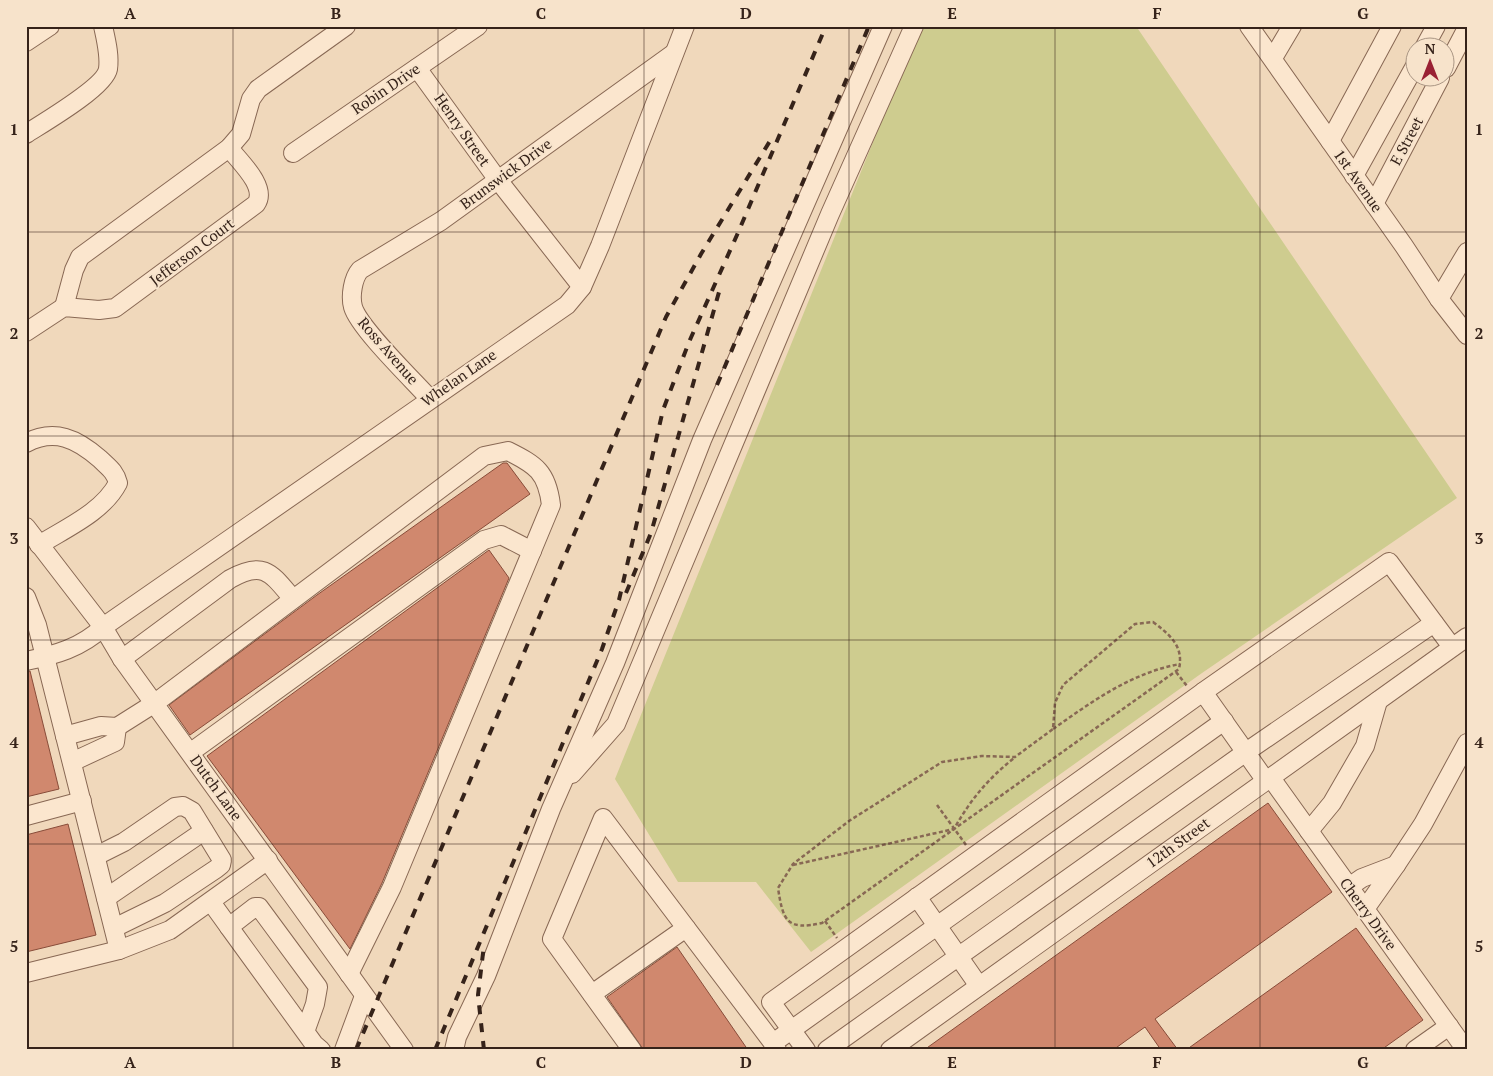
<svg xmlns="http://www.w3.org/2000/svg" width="1493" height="1076" font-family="'PT Serif',serif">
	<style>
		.green { fill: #cecc8f }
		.building { fill: #d0886e; stroke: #884c39 }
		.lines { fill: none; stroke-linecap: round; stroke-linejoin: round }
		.minor-casing { stroke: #886854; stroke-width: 20 }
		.path { stroke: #886854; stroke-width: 2.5; stroke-dasharray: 4 2.5; stroke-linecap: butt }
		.minor { stroke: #fbe6ce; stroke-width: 18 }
		.rail { stroke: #36231a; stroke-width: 4; stroke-dasharray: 9 9; stroke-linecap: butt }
		.grid { fill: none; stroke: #36231a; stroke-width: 1; stroke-opacity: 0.55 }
		.labels { text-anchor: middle; stroke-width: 4; stroke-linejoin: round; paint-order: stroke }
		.street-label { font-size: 15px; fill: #36231a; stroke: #f7e3cb }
		.neatline { fill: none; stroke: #36231a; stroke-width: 2 }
		.grid-label { font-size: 16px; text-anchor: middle; font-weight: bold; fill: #36231a }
	</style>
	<rect width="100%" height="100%" fill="#f0d8bb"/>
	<!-- green -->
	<path class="green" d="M920,26h216l321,472 -255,175 -391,279 -55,-70h-78l-63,-103z"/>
	<!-- building -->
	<g class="building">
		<path d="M503,463h4l23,31 -340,241 -21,-30 148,-110z"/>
		<path d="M489,550l20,28 -127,305 -32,66 -143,-193z"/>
		<path d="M26,671h4l29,118 -33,8z"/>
		<path d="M1268,803l64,89 -177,127 23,31h-17l-16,-23 -32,23h-189z"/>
		<path d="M68,824l28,111 -70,17v-117z"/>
		<path d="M1356,928l67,92 -42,30h-195z"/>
		<path d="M677,947l71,103 -105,-1 -36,-52z"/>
	</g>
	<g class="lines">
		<!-- minor casing -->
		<g class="minor-casing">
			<g id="minor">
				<path d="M1249,26l155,220 35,53 28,36"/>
				<path d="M26,42l24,-16"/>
				<path d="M1424,48l12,-22"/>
				<path d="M1273,58l19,-32"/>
				<path d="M417,68l81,112 84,107"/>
				<path d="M1446,68l21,-40"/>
				<path d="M26,134c17,-11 79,-47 82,-65 2,-14 -2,-29 -5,-43"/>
				<path d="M1330,141l62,-115"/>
				<path d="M293,153l185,-127"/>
				<path d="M1354,176l62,-112"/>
				<path d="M1374,204l66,-126"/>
				<path d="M1439,299l28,-47"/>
				<path d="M64,307l10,-37 6,-13 149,-109 12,-14 10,-35 7,-10 88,-63"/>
				<path d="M26,332l38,-25 35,3 16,-2 141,-104c12,-17 -17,-43 -27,-56"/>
				<path d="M430,399c-17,-19 -71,-71 -77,-92 -3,-11 0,-29 7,-37l81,-49 233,-168"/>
				<path d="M26,443c29,-15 51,-4 74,16 8,8 15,12 18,24 -15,29 -52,45 -79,62"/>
				<path d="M26,527l77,100 19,32 282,391"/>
				<path d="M26,597l11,28 82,325"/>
				<path d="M122,659l108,-80c34,-19 41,-6 63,20"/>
				<path d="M26,661c29,-6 55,-13 77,-34l464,-322 15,-18 18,-41 85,-220"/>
				<path d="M1203,692l186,-130 63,85"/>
				<path d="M117,727l38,-24 329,-247 24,-5c28,14 39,21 43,54l-159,382 -43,87"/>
				<path d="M65,736l36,-10 16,1 -2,15 -43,20"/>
				<path d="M191,752l293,-212 17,-5 31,16"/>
				<path d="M572,774l44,-50 214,-510 84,-188"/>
				<path d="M1271,778l195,272"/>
				<path d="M26,816l56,-15"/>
				<path d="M1309,831l23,-28 33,-57 13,-45"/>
				<path d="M96,856l28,-14 51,-35 8,-1 9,5 30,49 -1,5 -5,4 -51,34 -51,25"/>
				<path d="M1396,865l27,-41 44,-81"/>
				<path d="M1349,887l13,-9 34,-13 -31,44"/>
				<path d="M917,897l62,89"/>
				<path d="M106,898l98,-67"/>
				<path d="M211,902l18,25"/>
				<path d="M26,973l93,-23 51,-20 98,-70"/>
				<path d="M592,994l94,-66"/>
				<path d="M305,1032l10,-28 3,-17 -59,-80h-4l-26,20 85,117 7,6"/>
				<path d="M344,1050l20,-54"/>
				<path d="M454,1050l3,-13 29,-61 65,-167 64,-146 87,-223 181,-414"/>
				<path d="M632,1050l-80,-111 51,-121 170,225"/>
				<path d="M777,1050l-4,-7 451,-322"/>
				<path d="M806,1050l-35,-48 432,-310 63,89"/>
				<path d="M827,1050l419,-298 188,-129"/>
				<path d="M890,1050l577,-413"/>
				<path d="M1415,1050l34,-24"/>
			</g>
		</g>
		<!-- path -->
		<g class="path">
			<path d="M1153,622c17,13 31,24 26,47l-357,254c-36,8 -39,-3 -44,-35l15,-24 56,-43 93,-59 40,-6 33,1 38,-28 2,-26 8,-18 72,-61z"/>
			<path d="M1176,672l11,14"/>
			<path d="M1053,729c40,-28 78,-56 127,-65"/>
			<path d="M937,805l29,40"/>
			<path d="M793,865l161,-36c17,-30 33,-49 60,-71"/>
			<path d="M825,921l12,17"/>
		</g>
		<!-- minor -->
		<use href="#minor" class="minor"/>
		<!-- rail -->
		<g class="rail">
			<path d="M717,385l152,-359"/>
			<path d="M626,593l25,-60 70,-248"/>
			<path d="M356,1050l310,-733 35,-63 72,-118"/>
			<path d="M435,1050l167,-401 17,-49 44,-190 26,-68 48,-107 89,-209"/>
			<path d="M484,1050l-6,-55 6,-50"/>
		</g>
	</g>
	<!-- grid -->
	<path class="grid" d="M233,26v1024M438,26v1024M644,26v1024M849,26v1024M1055,26v1024M1260,26v1024M26,232h1441M26,436h1441M26,640h1441M26,844h1441"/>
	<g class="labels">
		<!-- street labels -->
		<g class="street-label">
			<text transform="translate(386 89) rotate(-34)" y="5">Robin Drive</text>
			<text transform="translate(462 130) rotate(55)" y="5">Henry Street</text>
			<text transform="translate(1407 141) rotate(-62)" y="5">E Street</text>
			<text transform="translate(506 174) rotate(-36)" y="5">Brunswick Drive</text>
			<text transform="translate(1358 181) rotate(55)" y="5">1st Avenue</text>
			<text transform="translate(192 252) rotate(-37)" y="5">Jefferson Court</text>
			<text transform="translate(388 351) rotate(49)" y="5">Ross Avenue</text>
			<text transform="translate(459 378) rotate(-35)" y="5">Whelan Lane</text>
			<text transform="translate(216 788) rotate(54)" y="5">Dutch Lane</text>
			<text transform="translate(1178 843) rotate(-36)" y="5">12th Street</text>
			<text transform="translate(1368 914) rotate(54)" y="5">Cherry Drive</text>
		</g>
	</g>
	<!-- border -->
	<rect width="1493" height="1076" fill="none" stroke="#f7e3cb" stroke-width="55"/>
	<!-- north arrow -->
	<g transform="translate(1430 62)"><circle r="24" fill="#f7e3cb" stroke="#aa9684"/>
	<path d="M0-4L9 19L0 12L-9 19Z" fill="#9a2134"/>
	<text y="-8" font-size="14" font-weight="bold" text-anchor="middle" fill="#36231a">N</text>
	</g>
	<rect x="28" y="28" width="1438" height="1020" class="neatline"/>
	<g class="grid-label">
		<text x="130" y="19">A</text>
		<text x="336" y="19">B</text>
		<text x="541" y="19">C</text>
		<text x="746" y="19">D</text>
		<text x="952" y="19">E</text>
		<text x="1157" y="19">F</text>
		<text x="1363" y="19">G</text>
		<text x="14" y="135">1</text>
		<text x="1479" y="135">1</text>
		<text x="14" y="339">2</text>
		<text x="1479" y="339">2</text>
		<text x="14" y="544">3</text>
		<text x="1479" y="544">3</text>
		<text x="14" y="748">4</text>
		<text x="1479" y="748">4</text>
		<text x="14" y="952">5</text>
		<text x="1479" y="952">5</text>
		<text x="130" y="1068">A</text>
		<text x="336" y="1068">B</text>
		<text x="541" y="1068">C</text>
		<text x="746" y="1068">D</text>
		<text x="952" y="1068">E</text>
		<text x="1157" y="1068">F</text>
		<text x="1363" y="1068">G</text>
	</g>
</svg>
